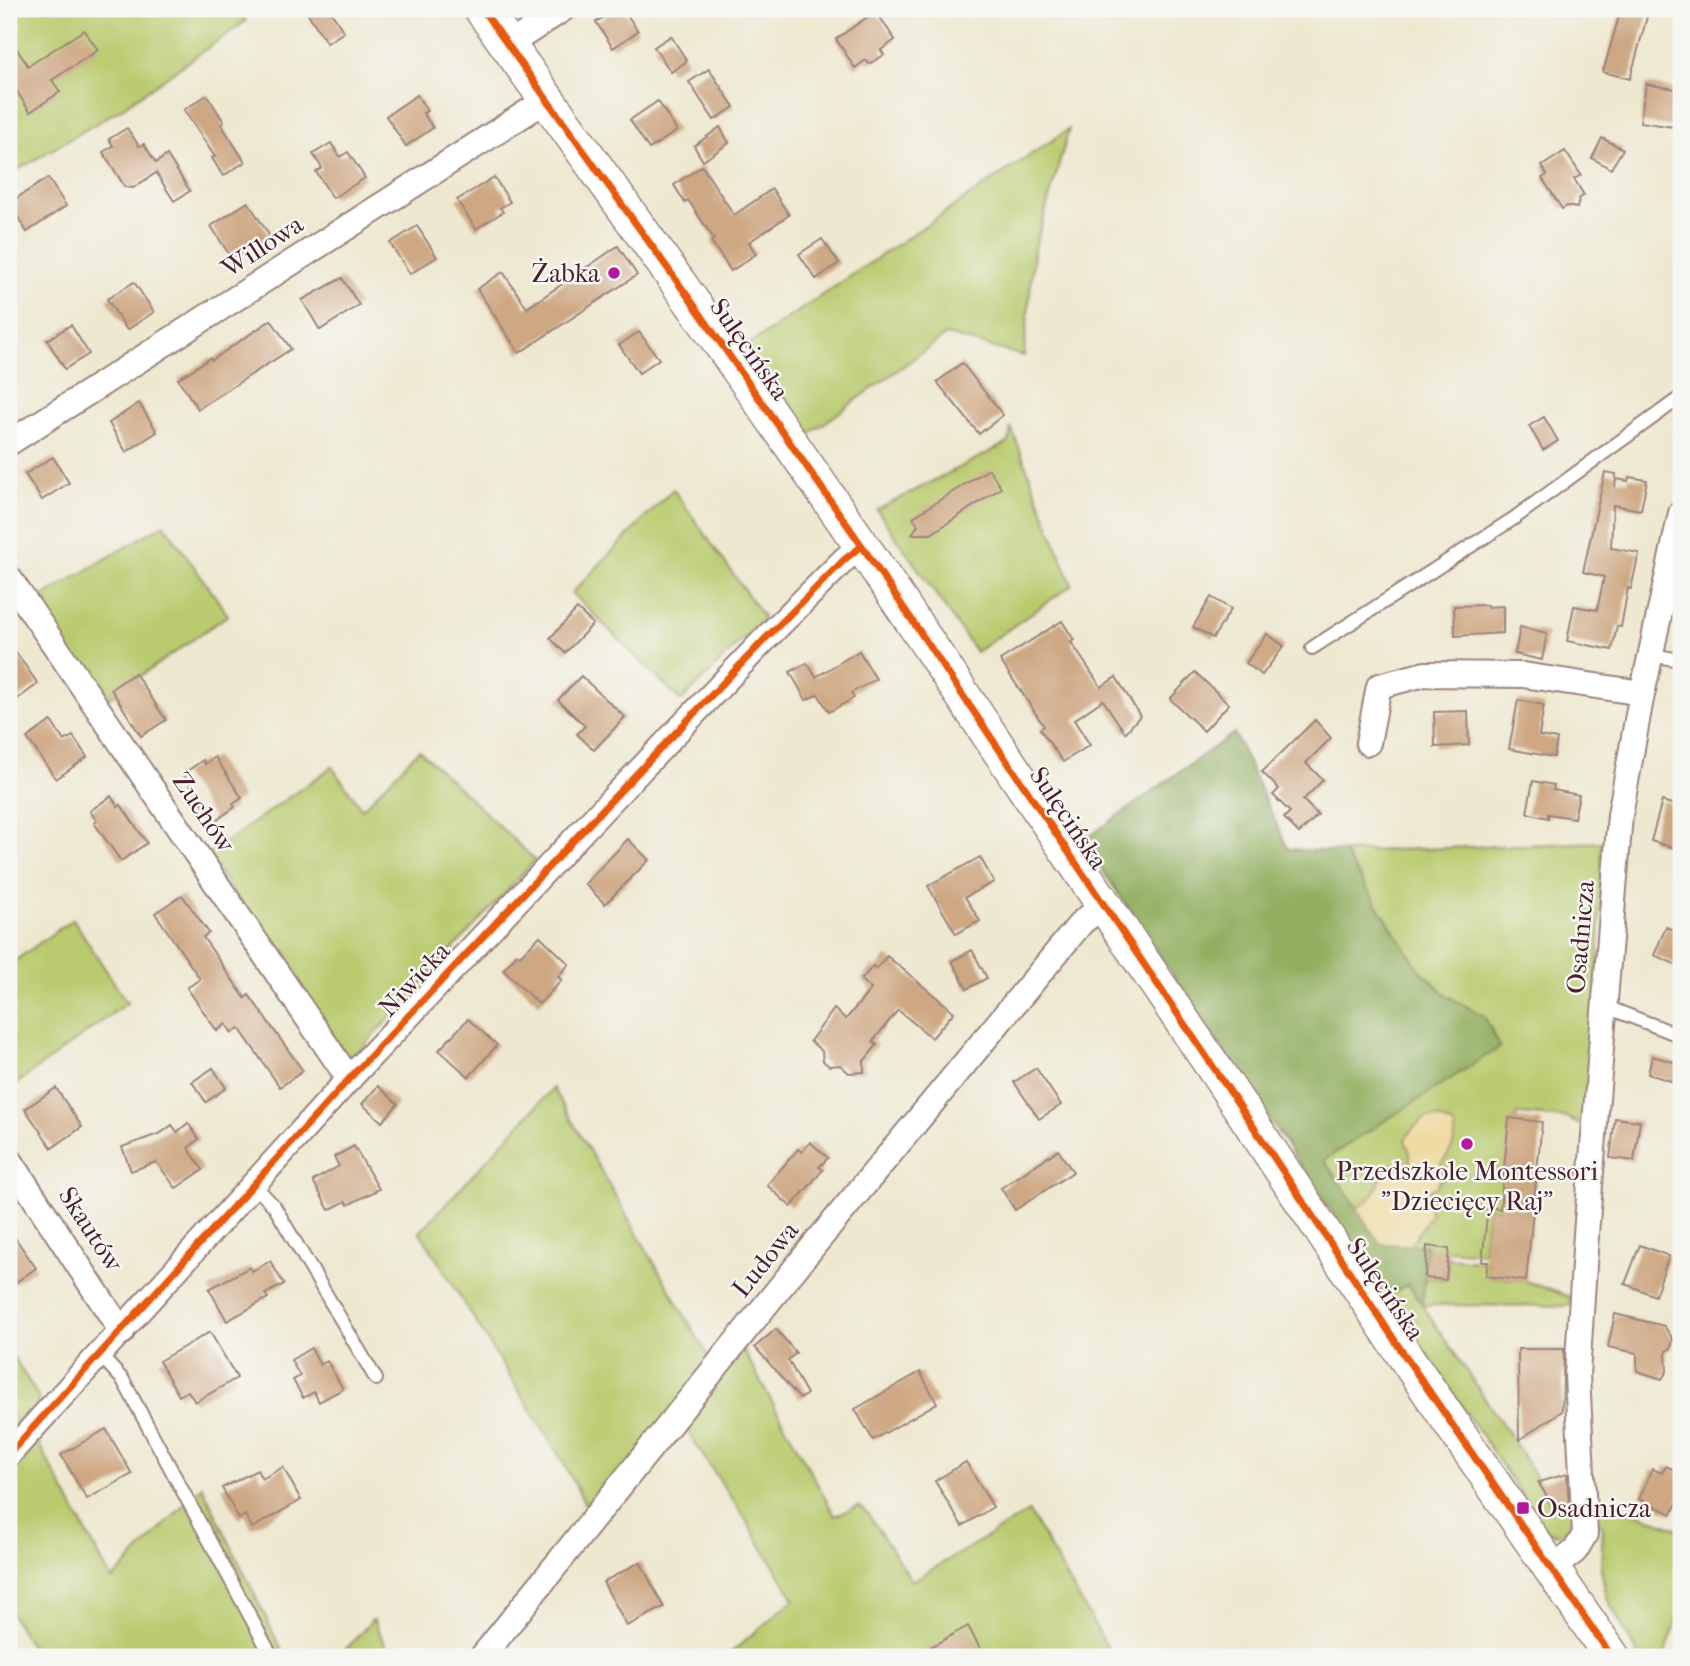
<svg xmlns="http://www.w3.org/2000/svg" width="1690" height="1666" font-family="'IM FELL French Canon',serif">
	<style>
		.green { fill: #b9cb6e; stroke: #82754c; stroke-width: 2 }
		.forest { fill: #92af61; stroke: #6e6746; stroke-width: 2 }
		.sand { fill: #eeda9e; stroke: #9c7c64; stroke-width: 2 }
		.building { fill: #cea783 }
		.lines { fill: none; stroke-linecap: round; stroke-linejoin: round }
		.lane-casing { stroke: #9c847e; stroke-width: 16 }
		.street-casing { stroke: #9c847e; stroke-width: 28 }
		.secondary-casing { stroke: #9c847e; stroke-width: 38 }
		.lane { stroke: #fff; stroke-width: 12 }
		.street { stroke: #fff; stroke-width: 24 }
		.secondary { stroke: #fff; stroke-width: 35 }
		.cycleway-casing { stroke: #f6f6f2; stroke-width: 11 }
		.cycleway { stroke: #e8590c; stroke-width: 7 }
		.poi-dot { fill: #b5179e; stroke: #f6f6f2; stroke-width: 2.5 }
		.labels { text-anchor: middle; stroke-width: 5; stroke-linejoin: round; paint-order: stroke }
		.street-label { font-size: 26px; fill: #4a1f2b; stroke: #f6f6f2 }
		.poi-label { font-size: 26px; fill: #4a1f2b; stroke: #f6f6f2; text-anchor: end }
	</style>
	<rect width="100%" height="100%" fill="#f6f6f2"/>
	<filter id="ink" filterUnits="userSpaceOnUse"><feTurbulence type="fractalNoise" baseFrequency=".0143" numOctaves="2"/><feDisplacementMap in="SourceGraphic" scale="14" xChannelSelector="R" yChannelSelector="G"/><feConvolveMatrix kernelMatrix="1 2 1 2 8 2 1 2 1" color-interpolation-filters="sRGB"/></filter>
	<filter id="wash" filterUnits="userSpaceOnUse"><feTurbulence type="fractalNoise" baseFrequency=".00686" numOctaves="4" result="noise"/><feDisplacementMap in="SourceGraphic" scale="28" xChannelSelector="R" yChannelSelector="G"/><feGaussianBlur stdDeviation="1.57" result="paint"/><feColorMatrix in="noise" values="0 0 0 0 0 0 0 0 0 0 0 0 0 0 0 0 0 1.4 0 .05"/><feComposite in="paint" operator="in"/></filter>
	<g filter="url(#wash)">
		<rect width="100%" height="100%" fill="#eee8d0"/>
		<!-- green -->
		<g class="green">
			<path d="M9,9h229l8,12 -127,89 -110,65v-112l9,-7 -9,-14z"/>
			<path d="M1069,129l-35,122 -10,105 -78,-21 -138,100 -63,-88z"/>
			<path d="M1011,427l61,158 -96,67 -99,-142 132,-68z"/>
			<path d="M673,489l91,129 -83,83 -109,-108z"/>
			<path d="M164,524l64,91 -132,92 -59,-107z"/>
			<path d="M419,750l116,110 -185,201 -143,-206 125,-88 30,42z"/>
			<path d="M1602,842l-4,141 -13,144 -18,-9 -50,-4 -17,95 -12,-2 -5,46 -103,-9 -56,-84 175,-113 -15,-31 -35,-19 -31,-29 -75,-116z"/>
			<path d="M73,919l54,84 -118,86v-124z"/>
			<path d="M553,1088l158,273 30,-15 94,170 24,-10 9,8 44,67 117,-69 84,145h-387l68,-58 -50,-82 -66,-99 -84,103 -31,-59 -143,-230z"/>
			<path d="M1448,1258l40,4 -1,14 39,5 44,16v9l-148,-1 97,144 36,62 20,-5c-1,18 -15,38 -32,21l-155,-231 20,-12 14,19 3,-25 21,2z"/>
			<path d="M9,1350l29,46 2,50 72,134 90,-94 83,171h-248l-28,-47z"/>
			<path d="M1594,1497l87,33v79l-17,48h-25l-32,-59 -6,-29 2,-44h-6z"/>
			<path d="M373,1619l18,38h-52z"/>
		</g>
		<!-- forest -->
		<path class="forest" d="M1234,733l54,116 55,3 75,116 31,29 35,19 16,31 -176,113 56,83 47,3 -5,58 -14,-20 -20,12 -305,-455z"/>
		<!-- sand -->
		<path class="sand" d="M1426,1118h13l16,8c2,15 -3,26 -14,37l3,11 -8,13 -11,6 6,21 -21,31 -30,-1 -24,-36c17,-5 23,-25 29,-40l7,-3 12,4 6,-4v-12l-5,-13 8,-12z"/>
		<g id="blocks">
			<!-- building -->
			<g class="building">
				<path d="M305,9h24l15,23 -17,11z"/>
				<path d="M617,9h6l15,22 -25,17 -17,-26z"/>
				<path d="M1621,9h11l16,4 -18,66 -27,-7z"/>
				<path d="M876,11l19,29 -14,10 3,5 -15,9 -3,-4 -11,8 -19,-29z"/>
				<path d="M84,30l14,20 -46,30 8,12 -30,20 -21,-33v-42l19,29z"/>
				<path d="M671,36l16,25 -16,11 -17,-25z"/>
				<path d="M709,69l25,38 -20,13 -25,-38z"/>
				<path d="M1646,84l35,6v38l-41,-6z"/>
				<path d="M207,95l17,27 -3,2 24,38 -22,14 -11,-18 3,-1 -31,-47z"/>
				<path d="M417,95l10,16 -4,2 10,15 -27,18 -20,-30z"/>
				<path d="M658,101l19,30 -28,18 -19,-29z"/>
				<path d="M720,127l9,16 -26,18 -9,-15z"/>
				<path d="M127,128l12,18 5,-2 12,19 11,-8 23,36 -16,10 -18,-28 -23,15 -8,-1 -22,-35 10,-6 -4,-7z"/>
				<path d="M1602,138l21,11 -12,20 -19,-11z"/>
				<path d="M331,143l9,14 8,-5 17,26 -32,20 -17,-26 6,-4 -9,-14z"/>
				<path d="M1565,151l16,24 -7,4 10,16 -5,4 -2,9 -10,-2 -5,3 -20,-31 5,-3 -5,-9z"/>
				<path d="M702,166l32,49 38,-26 17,26 -40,27 7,12 -25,17 -20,-30 3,-2 -26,-39 -3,3 -11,-18z"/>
				<path d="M494,177l16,25 -10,6 3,4 -27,17 -19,-29z"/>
				<path d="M48,178l18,28 -39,26 -18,-29z"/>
				<path d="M248,202l23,36 -37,24 -23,-36z"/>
				<path d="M417,226l20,31 -27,17 -20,-31z"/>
				<path d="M822,239l17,24 -23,16 -17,-25z"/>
				<path d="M618,246l19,29 -118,78 -42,-64 26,-17 24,36z"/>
				<path d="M342,278l17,27 -39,25 -18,-30z"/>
				<path d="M134,282l20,30 -27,18 -20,-31z"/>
				<path d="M271,320l20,29 -93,60 -20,-30 32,-21 2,2z"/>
				<path d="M71,325l18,29 -24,15 -18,-29z"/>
				<path d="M639,332l20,27 -20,14 -20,-28z"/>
				<path d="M962,363l41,52 -24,19 -42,-52z"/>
				<path d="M139,403l18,29 -31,20 -17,-29z"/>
				<path d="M1544,417l14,24 -15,9 -14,-24z"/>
				<path d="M53,457l16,26 -27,17 -17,-26z"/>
				<path d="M989,469l12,19 -70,46h-19l6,-9 -5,-8z"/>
				<path d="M1605,472l11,2 -1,14 1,-9 12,2 1,-4 18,3 -6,30 -28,-5 -2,43 28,5 -8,36 -3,-1 -7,39 -4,-1 -5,24 -45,-9 7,-35 23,4 7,-33 -21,-5z"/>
				<path d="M1211,597l20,12 -18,29 -20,-11z"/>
				<path d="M1487,605v2l16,-1v27l-48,3 -1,-30z"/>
				<path d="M577,609l16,15 -28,29 -15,-15z"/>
				<path d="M1062,621l12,19 -3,2 30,45 15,-10 24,39 -15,17 -22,-33 -29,20 16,25 -27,17 -23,-33 4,-3 -44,-66z"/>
				<path d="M1520,627l27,6 -5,27 -27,-6z"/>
				<path d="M1267,634l17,12 -22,29 -16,-12z"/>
				<path d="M9,642l29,42 -29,21z"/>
				<path d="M859,651l17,28 -25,14 3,5 -25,14 -11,-18 -12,6 -16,-28 17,-9 9,14z"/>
				<path d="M1195,672l34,32 -25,27 -34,-32z"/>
				<path d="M135,673l31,47 -25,16 -30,-47z"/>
				<path d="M581,676l44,41 -31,33 -17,-16 8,-8 -27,-26z"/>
				<path d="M1518,700l26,5 -5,31 18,3 -3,18 -45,-8z"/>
				<path d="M1468,711l1,34 -34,2 -1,-35z"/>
				<path d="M1315,720l16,18 -25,25 17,17 -20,20 15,15 -19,18 -15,-15 6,-6 -17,-17 6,-6 -17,-17z"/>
				<path d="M51,721l13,20 9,-5 14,21 -31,22 -29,-41z"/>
				<path d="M215,757l27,41 -9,6 2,3 -20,14 -32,-47 20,-14 2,4z"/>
				<path d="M1533,781l21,4 -1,5 26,5 -5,23 -26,-4v4l-21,-5z"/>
				<path d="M111,796l7,11 3,-2 26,38 -26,18 -27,-38 3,-2 -7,-10z"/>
				<path d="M1662,801l19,6v43l-30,-9z"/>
				<path d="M628,839l21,21 -44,44 -20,-20z"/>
				<path d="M980,857l14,25 -29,15 15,24 -24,13 -28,-48z"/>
				<path d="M182,895l27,38 -6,4 42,61 4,-3 54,76 -23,16 -41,-59 -7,5 -6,-9 -9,7 -30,-43 13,-9 -45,-66z"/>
				<path d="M1666,927l15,6v34l-27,-12z"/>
				<path d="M540,936l29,28 -11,13 4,3 -23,24 -36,-34 14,-16 3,2z"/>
				<path d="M972,950l15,28 -20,11 -15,-28z"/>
				<path d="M887,956l67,56 -22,26 -34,-28 -25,31 4,4 -13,16v11l-15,1 -9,-8 -11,1 -6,-5 -1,-10 -12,-10 24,-32 12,10 25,-30 -10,-9 12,-14 3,3z"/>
				<path d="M468,1019l29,26 -28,32 -30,-27z"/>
				<path d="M1652,1056l29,8v20l-33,-10z"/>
				<path d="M213,1068l13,20 -20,14 -14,-20z"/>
				<path d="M1036,1068l25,37 -22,14 -25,-37z"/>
				<path d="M378,1086l20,18 -16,18 -20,-18z"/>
				<path d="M56,1088l26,39 -30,21 -27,-39z"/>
				<path d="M1509,1118l33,4 -16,159 -40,-5 2,-14h-6l6,-55 12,2z"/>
				<path d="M1615,1118l25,3 -6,40 -24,-3z"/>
				<path d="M188,1123l11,16 -11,9 15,22 -27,18 -20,-26 -25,9 -9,-24 39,-14 11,-8 5,7z"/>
				<path d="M810,1142l18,16 -9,9 4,3 -32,37 -24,-22 31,-36 4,3z"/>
				<path d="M354,1146l25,43 -31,16 -2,-4 -17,9 -16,-29 26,-15 -5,-9z"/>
				<path d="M1058,1150l15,22 -58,38 -14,-22z"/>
				<path d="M9,1229l27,39 -27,19z"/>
				<path d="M1640,1245l29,11 -14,40 -30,-12z"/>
				<path d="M1427,1246l22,3 -3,31 -21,-2z"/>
				<path d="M270,1261l14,23 -19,10 3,4 -41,23 -18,-32 41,-22 2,4z"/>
				<path d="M1615,1314l49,12 9,13 -2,9 -5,3 1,20 -5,8 -25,-8v-18l-29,-6z"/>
				<path d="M776,1329l20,24 -8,7 19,34 -7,5 -45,-52z"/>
				<path d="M210,1332l27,46 -42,24 -7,-11 -9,5 -20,-35z"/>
				<path d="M311,1348l9,17 7,-4 16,28 -24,13 -5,-10 -11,6 -10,-18 7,-4 -9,-16z"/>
				<path d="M1518,1349h46v2l-2,60 -43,29z"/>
				<path d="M920,1372l17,31 -64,37 -18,-31z"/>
				<path d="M106,1429l26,45 -45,25 -26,-44z"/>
				<path d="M966,1462l27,45 -31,19 -27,-45z"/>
				<path d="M1666,1466l15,7v21l-9,20 -33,-15 13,-30 10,4z"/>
				<path d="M283,1467l18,33 -49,28 -7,-13 -6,4 -17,-31 35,-18 5,9z"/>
				<path d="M1567,1474l2,34 -13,3 -18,-29z"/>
				<path d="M640,1562l24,45 -37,19 -24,-44z"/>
				<path d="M968,1626l14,26 -10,5h-59z"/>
			</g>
		</g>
	</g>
	<g filter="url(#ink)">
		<use href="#blocks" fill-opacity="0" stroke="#9c847e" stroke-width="2"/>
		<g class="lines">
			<!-- lane casing -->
			<g class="lane-casing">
				<g id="lane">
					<path d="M1312,648l201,-129 168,-122"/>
					<path d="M1650,655l31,5"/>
					<path d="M1604,1006l77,30"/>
					<path d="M254,1185l20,21 102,173"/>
					<path d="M100,1355l23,25 149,277"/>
				</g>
			</g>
			<!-- street casing -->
			<g class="street-casing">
				<g id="street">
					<path d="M508,45l55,-36"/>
					<path d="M9,443l539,-344"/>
					<path d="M9,578l340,501"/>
					<path d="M1368,743l11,-57 46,-12 98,1 119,18"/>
					<path d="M9,1159l113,173"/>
					<path d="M9,1454l340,-375 255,-271 161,-169 80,-80 17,-13"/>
					<path d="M1553,1568l22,-17 10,-17 -8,-159 9,-141 34,-419 20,-111 41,-191"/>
					<path d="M482,1657l324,-402 276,-333 21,-16"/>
				</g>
			</g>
			<!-- secondary casing -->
			<g class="secondary-casing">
				<path id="secondary" d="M482,9l217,303 163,234 383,568 160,242 207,301"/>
			</g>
			<!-- lane -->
			<use href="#lane" class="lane"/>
			<!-- street -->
			<use href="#street" class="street"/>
			<!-- secondary -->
			<use href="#secondary" class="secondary"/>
			<!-- cycleway casing -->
			<g class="cycleway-casing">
				<g id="cycleway">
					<path d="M482,9l217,303 163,234 383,568 160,242 207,301"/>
					<path d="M9,1454l340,-375 255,-271 161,-169 80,-80 17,-13"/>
				</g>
			</g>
			<!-- cycleway -->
			<use href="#cycleway" class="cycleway"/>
		</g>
	</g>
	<!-- markers -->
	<g class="poi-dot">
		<circle cx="614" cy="273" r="7"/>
		<circle cx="1467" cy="1144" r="7"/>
		<rect x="1516" y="1501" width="14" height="14" rx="3.5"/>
	</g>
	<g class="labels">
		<!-- street labels -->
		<g class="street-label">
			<text transform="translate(262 246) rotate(-33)" y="9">Willowa</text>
			<text transform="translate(750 349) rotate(55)" y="9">Sulęcińska</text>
			<text transform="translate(204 812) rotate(56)" y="9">Zuchów</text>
			<text transform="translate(1069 818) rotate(56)" y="9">Sulęcińska</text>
			<text transform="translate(1580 937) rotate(-85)" y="9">Osadnicza</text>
			<text transform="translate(414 979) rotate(-47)" y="9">Niwicka</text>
			<text transform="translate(91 1229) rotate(57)" y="9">Skautów</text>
			<text transform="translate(765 1259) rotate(-51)" y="9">Ludowa</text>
			<text transform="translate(1386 1289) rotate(56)" y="9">Sulęcińska</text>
		</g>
		<!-- poi labels -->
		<g class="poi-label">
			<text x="600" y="282">Żabka</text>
			<text x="1467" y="1180" text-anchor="middle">Przedszkole Montessori<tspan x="1467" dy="30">"Dziecięcy Raj"</tspan></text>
			<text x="1537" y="1517" text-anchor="start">Osadnicza</text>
		</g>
	</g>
	<!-- margin -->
	<rect width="1690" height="1666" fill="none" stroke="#f6f6f2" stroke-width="35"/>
</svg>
